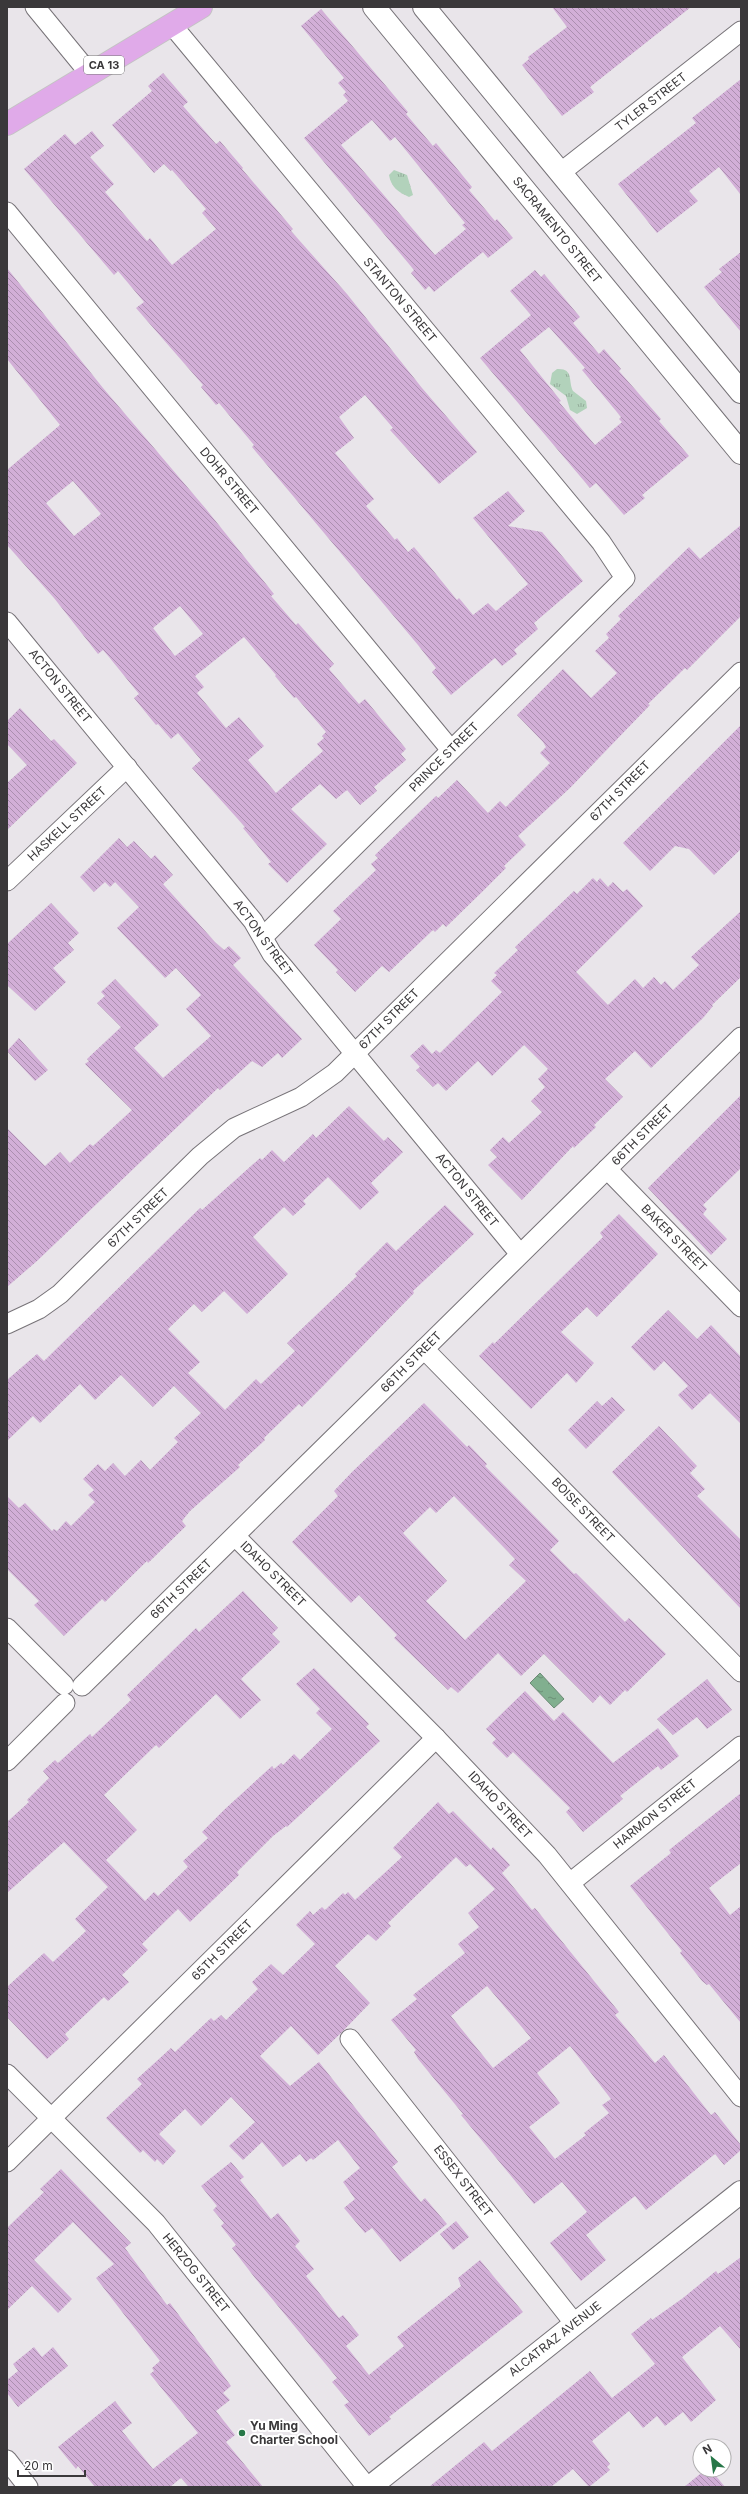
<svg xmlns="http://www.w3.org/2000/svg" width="748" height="2494" font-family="Inter,sans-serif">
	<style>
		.park { fill: url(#park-tufts) }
		.water { fill: url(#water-ripples); stroke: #6c8b76 }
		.building { fill: url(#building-back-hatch); fill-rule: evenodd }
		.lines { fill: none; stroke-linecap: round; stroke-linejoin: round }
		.street-casing { stroke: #777378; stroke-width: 21 }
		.secondary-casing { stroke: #777378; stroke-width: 24 }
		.primary-casing { stroke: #c4c3c4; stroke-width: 24 }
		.street { stroke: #fff; stroke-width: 19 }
		.secondary { stroke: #fff; stroke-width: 22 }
		.primary { stroke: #e0aae9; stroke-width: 22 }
		.poi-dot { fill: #277748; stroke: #fff; stroke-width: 1.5 }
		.labels { text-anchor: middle; stroke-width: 4; stroke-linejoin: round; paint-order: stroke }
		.shield { fill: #fff; stroke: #757475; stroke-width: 1 }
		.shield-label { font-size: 11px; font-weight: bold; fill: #3a383a }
		.street-label { font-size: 12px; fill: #3a383a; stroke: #fff }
		.poi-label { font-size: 12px; font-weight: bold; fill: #3a383a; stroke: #fff; text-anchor: start }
	</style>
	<defs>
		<pattern id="park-tufts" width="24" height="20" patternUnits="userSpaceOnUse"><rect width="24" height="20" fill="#b2d2bb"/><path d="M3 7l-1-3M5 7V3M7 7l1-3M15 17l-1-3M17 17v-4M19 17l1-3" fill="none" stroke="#92ab99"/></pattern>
		<pattern id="water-ripples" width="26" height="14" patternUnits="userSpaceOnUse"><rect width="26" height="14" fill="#81af8f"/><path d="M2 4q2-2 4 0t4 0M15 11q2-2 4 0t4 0" fill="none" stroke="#6b8f76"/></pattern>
		<pattern id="building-back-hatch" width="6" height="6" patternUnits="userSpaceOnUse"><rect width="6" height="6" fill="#d2afd7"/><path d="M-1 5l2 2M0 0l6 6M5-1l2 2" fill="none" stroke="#ab8faf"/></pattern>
	</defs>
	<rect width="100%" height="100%" fill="#e9e5ea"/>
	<!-- park -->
	<g class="park">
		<path d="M394,170l13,5 6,20 -4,2c-11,-5 -18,-10 -20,-22z"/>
		<path d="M557,369c17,-1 11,12 16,22l13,10 1,7 -10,6 -7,-4 -4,-14 -16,-12 2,-11z"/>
	</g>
	<!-- water -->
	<path class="water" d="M540,1673l24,26 -10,9 -24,-25z"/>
	<!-- building -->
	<g class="building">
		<path d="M552,7h139l-101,80 4,5 -32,24 -40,-51 7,-6 -1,-2 39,-30z"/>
		<path d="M321,9l87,103 -2,2 27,32 3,-3 36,44 -3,3 26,31 2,-2 16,19 -25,20 -5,-6 -49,40 -5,-6 -4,4 -14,-17 3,-3 -110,-132 44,-37 -5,-6 3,-3 -8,-9 6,-5 -43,-52zM372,120l18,21 5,-4 70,86 -3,2 4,4 -31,26 -94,-110z"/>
		<path d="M163,73l25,29 -5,4 33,38 4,-3 23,27 -1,1 51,60 -2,2 56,63 75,94 55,64 -38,32 -49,-54 3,-2 -28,-33 -26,22 15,21 -19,15 39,46 -8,7 29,34 2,-2 11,14 6,-5 43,53 2,-2 14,17 15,-12 8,8 32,-27 -55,-66 35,-27 17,20 -17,15 34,6 41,49 -49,42 4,6 -24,21 3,4 -15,12 -7,-8 -44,37 -19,-23 4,-4 -18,-23 -166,-198 2,-2 -35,-42 -3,2 -15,-18 2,-2 -67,-77 8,-6 -26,-31 -4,4 -90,-106 41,-35 10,11 17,-14 12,15 -14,11 24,27 -9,8 42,49 3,-3 22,27 44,-36 -14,-16 4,-4 -34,-39 -1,1 -7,-7 -10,9 -42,-48 40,-34 -4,-5z"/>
		<path d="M741,79v116l-22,-28 -30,24 9,10 -41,32 -39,-49 78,-61 -4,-5z"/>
		<path d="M741,252v80l-37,-45 18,-15 -3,-3z"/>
		<path d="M7,268l96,120 103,121 68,85 -3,2 25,29 2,-2 36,41 -5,5 30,35 6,-5 41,50 -5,5 5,6 -32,27 3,4 -17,14 -13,-15 -11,9 -16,-15 -29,25 36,35 -40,39 -19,-19 3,-2 -28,-34 2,-1 -53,-59 9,-8 -23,-27 -7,6 -13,-15 -2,1 -22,-27 5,-4 -30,-37 -6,-7 -5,4 -44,-56 -47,-53v-75l53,-45 -53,-66zM73,481l28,33 -27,22 -28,-33zM180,606l23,28 -28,22 -22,-28zM244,637l32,38 -1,1 19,22 2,-1 30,35 -4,4 2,2 -7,6 6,7 -47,42 -28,-33 16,-14 -25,-29 -13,11 -29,-35 7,-6 -9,-11z"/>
		<path d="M535,270l6,7 3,-3 36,43 -7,6 26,31 5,-5 17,20 -2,2 42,48 -2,2 30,35 -47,39 3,3 -21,17 -28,-32 -6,5 -110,-130 51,-43 -21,-24zM549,327l36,41 -3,2 39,47 -2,2 3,3 -27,23 -36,-43 2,-1 -41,-51z"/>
		<path d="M741,525v91l-54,54 -2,-2 -37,36 2,1 -80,83 -52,48 8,9 -22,21 2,2 -24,24 -36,35 -3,-3 -8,8 -2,-2 -44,42 -7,-6 -27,26 -19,-20 2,-2 -24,-25 27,-26 -8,-8 43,-41 -5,-6 7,-6 -3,-3 61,-59 2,2 19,-18 31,33 12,-12 6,6 44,-44 -10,-10 6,-6 -3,-5 -26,-27 46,-46 28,29 26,-25 -22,-22 14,-13 -3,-4 15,-15 -3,-3 71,-69 11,12z"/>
		<path d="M20,708l31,33 3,-2 23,24 -70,67v-47l20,-18 -20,-21v-23z"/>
		<path d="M741,725v124l-27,26 -25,-26 -14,-3 -25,25 -27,-28z"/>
		<path d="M119,838l8,9 7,-6 17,18 4,-4 18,20 -10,9 52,58 9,8 5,-4 12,12 -8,7 69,74 -20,19 -4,-5 -16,14 -10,-6 -32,29 -2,-2 -181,173 -30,26v-159l38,38 15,-14 10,11 20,-19 3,2 39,-36 -47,-46 4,-3 -2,-2 34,-32 -24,-24 8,-7 -4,-4 14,-13 44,46 -25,23 29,30 48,-42 -25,-27 15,-14 -25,-27 -11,10 -48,-50 22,-21 -24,-25 -5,5 -5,-5 -11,10 -14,-15z"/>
		<path d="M593,878l4,4 3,-4 8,9 5,-5 10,10 4,-3 16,17 -67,66 32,33 27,-26 8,9 11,-11 7,8 4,-4 8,9 26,-25 -8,-8 50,-46v66l-29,28 1,1 -10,12 -52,50 -16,-17 -30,28 18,18 -29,28 2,2 -22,21 -1,-2 -51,54 -34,-35 9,-8 -7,-7 13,-13 6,6 33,-31 -11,-11 14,-14 -7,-8 10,-10 -24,-24 -32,31 -14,-15 -32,30 -8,-8 -5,4 -17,-17 4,-3 -10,-11 13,-12 9,10 4,-4 4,3 62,-61 -11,-11 6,-6 -3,-2 24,-23 -3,-3 59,-56 3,3z"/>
		<path d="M51,903l28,30 -11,10 6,7 -21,18 13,14 -31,29 -28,-26v-41z"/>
		<path d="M19,1038l29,32 -13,11 -28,-30z"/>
		<path d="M741,1095v73l-38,37 4,4 -4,5 24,25 -16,16 -63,-67z"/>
		<path d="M349,1106l35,35 4,-4 15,15 -32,31 8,9 -19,18 -32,-33 -25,24 3,3 -13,12 -9,-9 -31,30 35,37 -41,40 -23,-23 -22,21 -8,-8 -26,25 32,33 -12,11 37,37 31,-31 5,5 34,-33 -8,-8 70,-67 -2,-2 32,-32 9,9 49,-46 29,29 -61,57 1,2 -90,92 -22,22 -3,-3 -35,34 1,2 -27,25 2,2 -50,44 -8,10 4,5 -38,37 -1,-2 -42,41 -3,-3 -38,37 -30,-31 5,-4 -32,-32v-73l12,12 6,-5 27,28 2,-2 3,2 9,-10 5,5 24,-24 -7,-7 6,-5 -11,-11 15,-15 7,7 8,-8 12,13 16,-16 9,10 28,-28 -4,-4 27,-25 -27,-27 -21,21 -32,-32 -26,25 -15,-16 -40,39 -7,-7 -26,25v-61l30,-26 7,7 156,-153 2,2 58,-52 2,2 10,-10 12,12 29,-28 3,4z"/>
		<path d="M619,1214l39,40 -61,63 -10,-10 -26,25 33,31 -18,20 -9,-10 -36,36 -52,-53 14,-14 1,2 109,-107 -3,-4z"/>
		<path d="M668,1310l29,29 14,-14 30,32v67l-31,-31 -18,17 -14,-15 10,-9 -24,-25 -10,10 -23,-24z"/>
		<path d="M612,1397l13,13 -39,39 -18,-19 29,-29 5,5z"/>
		<path d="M424,1403l43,44 2,-2 18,19 -2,2 74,75 -9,9 24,24 2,-1 49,49 4,-4 37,36 -39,38 -2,-2 -15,15 -10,-10 -7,8 -49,-49 -23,22 -23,-23 -40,40 -7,-6 -3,3 -54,-52 3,-3 -38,-40 -8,8 -59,-61 46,-46 -4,-5 18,-19zM454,1496l61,63 -6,6 17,16 -61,59 -39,-39 21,-20 -44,-48 27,-26 6,6z"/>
		<path d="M659,1426l38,40 -7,7 15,16 -8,7 44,44v69l-129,-137z"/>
		<path d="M243,1591l35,37 -6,6 8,8 -39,37 20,21 -21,19 -24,-25 -57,54 -3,-3 -52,50 33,35 -31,30 39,41 9,-9 4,4 30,-29 -5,-6 25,-23 -6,-6 23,-23 47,-43 2,3 7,-6 2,2 11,-11 6,6 32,-31 -16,-16 4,-4 -24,-25 18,-16 55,56 -3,3 14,14 -93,86 -1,-1 -13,10 -36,36 2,3 -49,47 -12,-13 -36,35 6,6 -26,25 7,7 -21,19 -4,-4 -39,37 4,5 -22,20 -40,-42v-30l37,-34 9,9 33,-31 -11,-12 33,-32 -44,-45 -57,51v-71l22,-20 -2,-2 22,-22 -6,-7 12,-11 3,3 32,-29 2,3 39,-37 -4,-5 69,-67 3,4z"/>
		<path d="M707,1679l25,31 -25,19 -10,-12 -24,18 -16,-16z"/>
		<path d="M525,1691l29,30 9,-9 50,51 45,-35 21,28 -18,14 -3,-4 -38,30 3,3 -40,33 -17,-20 4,-4 -57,-56 -6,6 -15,-15 4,-4 -10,-10z"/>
		<path d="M741,1793v70l-32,25 21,27 11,-9v117l-32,-39 -2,1 -5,-4 -22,-28 2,-2 -52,-65 41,-33 -2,-3z"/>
		<path d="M438,1802l11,12 4,-3 38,39 2,-3 17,18 -8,8 30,37 3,-2 59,73 25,31 -4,3 40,48 9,-8 47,60 4,-3 26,33v5l-17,15 -9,-11 -69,56 -11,-14 -49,39 20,25 -25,21 -31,-38 37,-31 -25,-30 -28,22 -73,-89 2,-1 -45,-55 -4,-7 2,-2 -25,-30 26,-21 -4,-4 52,-42 -7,-9 21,-17 -11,-14 27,-24 -25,-25 -4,3 -10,-10 -68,66 3,3 -15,15 -8,-7 -33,32 35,37 -29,30 -23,22 -27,-29 -31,30 30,30 29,-24 79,100 -6,5 29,35 4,-4 22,26 -47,38 -28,-34 -7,5 -21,-25 11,-9 -12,-17 17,-14 -22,-28 -25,20 -2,-2 -5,4 -6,-8 -17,13 -21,-25 -19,18 -14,-14 26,-24 -24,-25 -30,29 -16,-17 -26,25 17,17 -13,14 -6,-6 -2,3 -12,-12 -3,3 -34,-35 36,-34 -5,-5 34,-31 4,4 36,-34 3,3 7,-6 5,5 32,-31 -6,-7 19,-18 12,11 32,-31 -19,-19 14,-14 3,4 9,-8 3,3 18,-17 2,2 3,-3 7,8 47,-43 -9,-9zM487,1986l44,52 -38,30 -42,-52zM570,2046l41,53 -9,6 7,8 -25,20 2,2 -31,24 -26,-32 31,-24 -23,-30z"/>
		<path d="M231,2162l13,15 -4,3 31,39 7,-6 22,28 -5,5 19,23 -8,7 33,42 4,-3 16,20 -13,11 23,29 35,-29 -7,-9 64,-51 -3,-8 22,-18 43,52 -134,105 2,2 -22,17 -25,-31 5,-3 -17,-20 5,-4 -82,-100 -23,-30 4,-3 -15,-19 3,-3 -11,-13 4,-4 -16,-20z"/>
		<path d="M61,2169l70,74 -6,5 42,57 3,-2 61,83 -8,7 7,7 -14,11 19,24 -9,7 37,45h-74l-8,-9 -11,9h-75l-17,-21 -2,3 -18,-22 57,-46 17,22 -10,8 31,38 45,-36 -48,-59 4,-3 -2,-3 8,-7 -64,-83 18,-14 -41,-42 -39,38 38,39 -14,14 -26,-27 -25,24v-82l37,-36 -4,-3z"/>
		<path d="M456,2221l13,16 -16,13 -13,-16z"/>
		<path d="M741,2257v93l-21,-24 -38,31 34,43 -25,22 -8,-10 -18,14 -8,-10 -14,12 -14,-17 -37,30 18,23 -3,3 3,3 -21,17 -16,-18 -22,18h-122l55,-45 8,9 98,-80 22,27 43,-34 -24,-30 20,-16 1,2 31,-22 33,-27 2,3z"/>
		<path d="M34,2347l8,10 11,-10 15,19 -50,41 -11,-14v-13l11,-9 -5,-7z"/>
		<path d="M705,2470h6l14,17h-41z"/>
	</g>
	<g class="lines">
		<!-- street casing -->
		<g class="street-casing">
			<g id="street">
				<path d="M35,7l55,67"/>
				<path d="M172,25l429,517 24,36 -362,359"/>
				<path d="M560,173l181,-142"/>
				<path d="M7,212l444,538"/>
				<path d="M7,622l246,299 19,33 13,15 235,285"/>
				<path d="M7,881l120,-114"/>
				<path d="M607,1169l134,138"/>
				<path d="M7,1324l32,-15 21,-15 140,-138 34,-28 67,-31 34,-24 406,-401"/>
				<path d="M424,1349l317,323"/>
				<path d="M235,1536l201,202 111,117 194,242"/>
				<path d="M7,1628l57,57"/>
				<path d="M82,1686l659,-649"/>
				<path d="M7,1761l58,-58"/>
				<path d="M570,1883l171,-137"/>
				<path d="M350,2039l225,285"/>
				<path d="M7,2074l149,149 211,264"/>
				<path d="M7,2162l429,-424"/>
				<path d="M7,2460l21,27"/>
			</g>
		</g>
		<!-- secondary casing -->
		<g class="secondary-casing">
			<g id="secondary">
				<path d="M374,7l367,446"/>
				<path d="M424,7l317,385"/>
				<path d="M370,2487l371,-295"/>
			</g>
		</g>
		<!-- primary casing -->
		<g class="primary-casing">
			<path id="primary" d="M7,124l194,-117"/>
		</g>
		<!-- street -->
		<use href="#street" class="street"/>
		<!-- secondary -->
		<use href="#secondary" class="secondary"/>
		<!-- primary -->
		<use href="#primary" class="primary"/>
	</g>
	<!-- markers -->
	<circle class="poi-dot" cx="242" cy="2433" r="4"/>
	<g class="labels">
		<!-- shield labels -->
		<rect class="shield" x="84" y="56" width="40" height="18" rx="3"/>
		<g class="shield-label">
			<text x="104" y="69">CA 13</text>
		</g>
		<!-- street labels -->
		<g class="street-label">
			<text transform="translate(651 102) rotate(-38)" y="4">TYLER STREET</text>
			<text transform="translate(557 230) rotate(51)" y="4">SACRAMENTO STREET</text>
			<text transform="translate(400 300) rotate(50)" y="4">STANTON STREET</text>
			<text transform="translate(229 481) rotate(50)" y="4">DOHR STREET</text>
			<text transform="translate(60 686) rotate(51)" y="4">ACTON STREET</text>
			<text transform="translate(444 757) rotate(-45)" y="4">PRINCE STREET</text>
			<text transform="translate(620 791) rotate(-45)" y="4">67TH STREET</text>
			<text transform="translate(67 824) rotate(-43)" y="4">HASKELL STREET</text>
			<text transform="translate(263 938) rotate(54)" y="4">ACTON STREET</text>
			<text transform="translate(389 1019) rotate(-45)" y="4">67TH STREET</text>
			<text transform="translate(642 1135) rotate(-45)" y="4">66TH STREET</text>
			<text transform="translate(467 1190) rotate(51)" y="4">ACTON STREET</text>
			<text transform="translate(138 1218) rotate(-44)" y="4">67TH STREET</text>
			<text transform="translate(674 1238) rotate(46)" y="4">BAKER STREET</text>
			<text transform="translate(411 1362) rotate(-45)" y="4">66TH STREET</text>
			<text transform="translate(583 1510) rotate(46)" y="4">BOISE STREET</text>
			<text transform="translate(273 1574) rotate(45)" y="4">IDAHO STREET</text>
			<text transform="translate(181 1589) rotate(-44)" y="4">66TH STREET</text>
			<text transform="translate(500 1805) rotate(47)" y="4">IDAHO STREET</text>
			<text transform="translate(655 1814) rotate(-39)" y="4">HARMON STREET</text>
			<text transform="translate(222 1950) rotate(-45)" y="4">65TH STREET</text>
			<text transform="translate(463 2181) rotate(52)" y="4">ESSEX STREET</text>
			<text transform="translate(196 2273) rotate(51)" y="4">HERZOG STREET</text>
			<text transform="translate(555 2339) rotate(-38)" y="4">ALCATRAZ AVENUE</text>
		</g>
		<!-- poi labels -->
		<g class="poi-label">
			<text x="250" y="2430">Yu Ming<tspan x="250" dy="14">Charter School</tspan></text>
		</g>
	</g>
	<!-- border -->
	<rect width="748" height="2494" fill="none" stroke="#3a383a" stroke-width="16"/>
	<!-- north arrow -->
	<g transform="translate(712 2458) rotate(331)"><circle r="19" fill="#ffffff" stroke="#b0afb0"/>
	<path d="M0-3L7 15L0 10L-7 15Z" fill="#277748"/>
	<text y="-6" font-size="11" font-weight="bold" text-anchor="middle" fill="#3a383a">N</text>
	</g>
	<!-- scale -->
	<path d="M18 2470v6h67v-6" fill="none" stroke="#3a383a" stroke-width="2"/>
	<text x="24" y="2470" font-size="12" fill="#3a383a" stroke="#ffffff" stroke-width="3" paint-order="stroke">20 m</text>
</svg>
